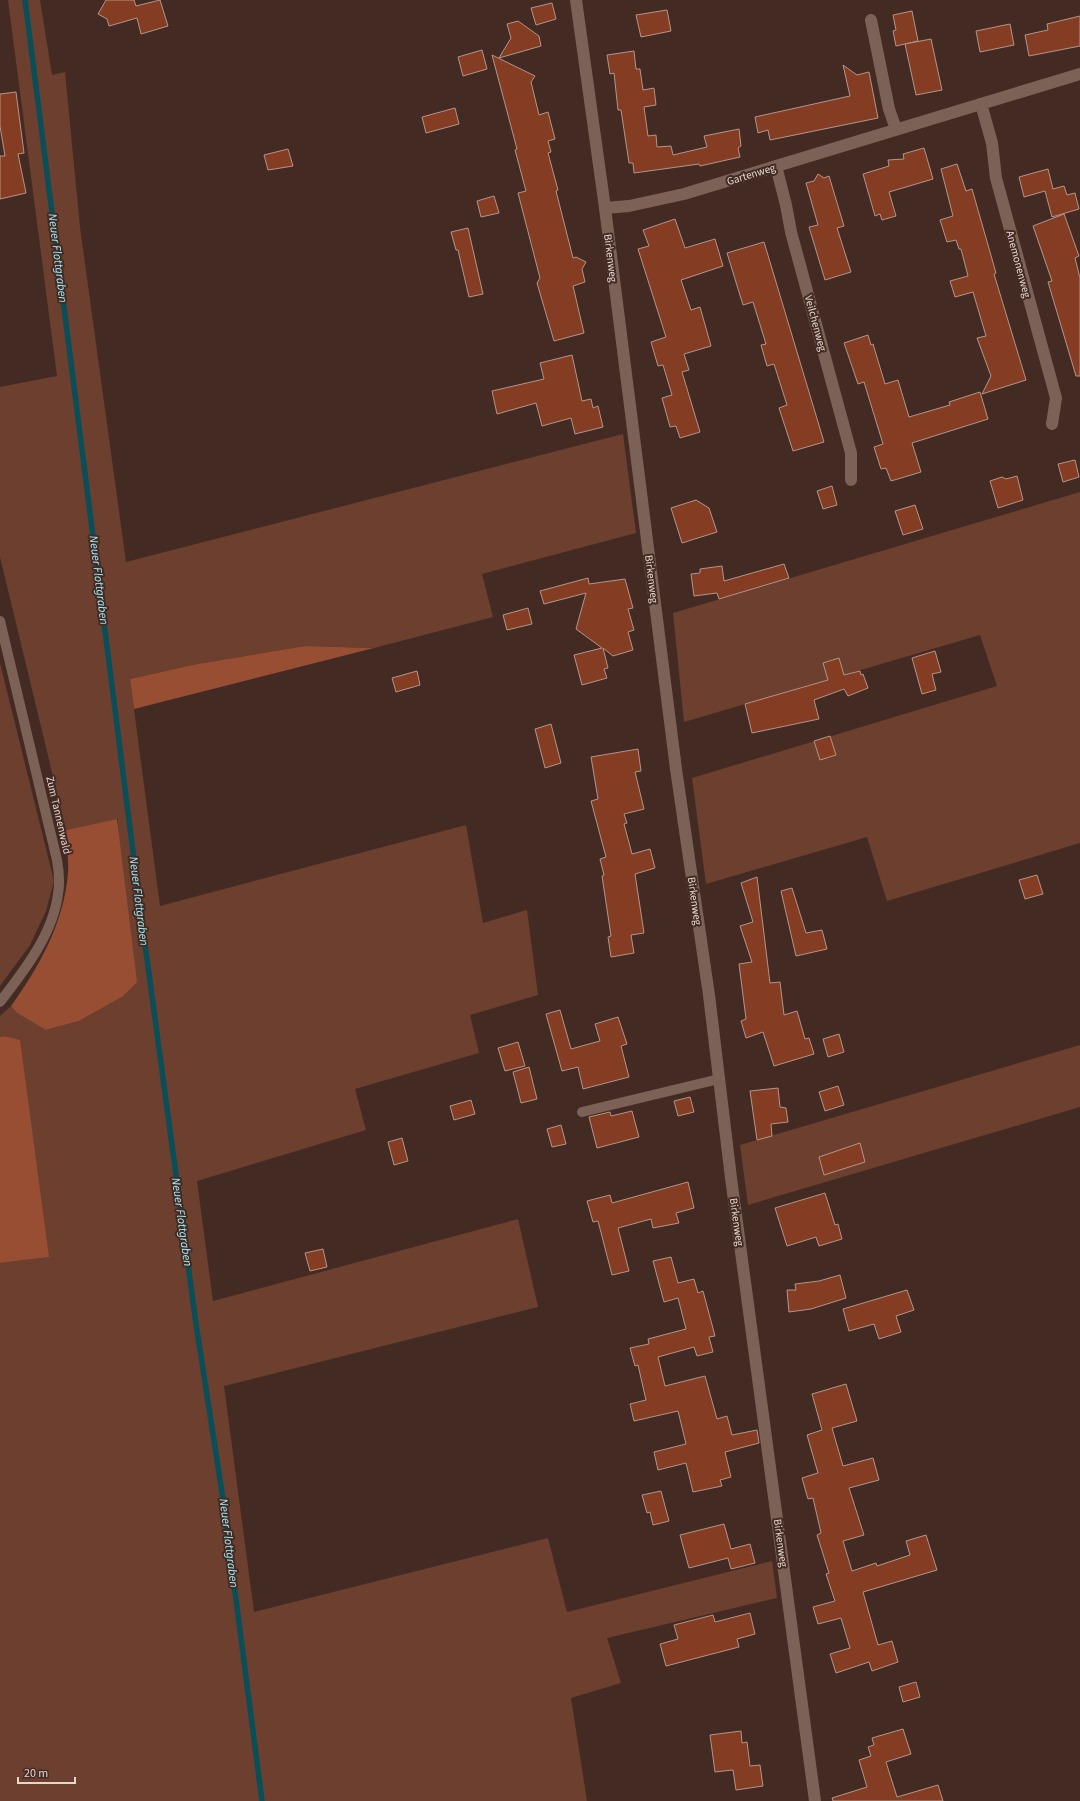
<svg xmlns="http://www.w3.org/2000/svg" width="1080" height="1801" font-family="'Source Sans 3',sans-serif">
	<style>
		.green { fill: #6d3f2e }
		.forest { fill: #974e33 }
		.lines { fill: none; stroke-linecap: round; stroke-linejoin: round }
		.stream { stroke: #0a4e57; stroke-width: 5.5 }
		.building { fill: #843d22; stroke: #b3958b }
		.lane { stroke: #7c6157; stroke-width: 10 }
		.street { stroke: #7c6157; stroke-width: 12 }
		.labels { text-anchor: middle; stroke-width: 4; stroke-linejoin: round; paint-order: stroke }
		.street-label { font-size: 11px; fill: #e6d6d0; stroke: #432b23 }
		.water-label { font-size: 12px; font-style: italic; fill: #9ff0fe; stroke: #432b23 }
	</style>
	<rect width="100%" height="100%" fill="#432b23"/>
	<!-- green -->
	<g class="green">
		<path d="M8,0h32l12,75 13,-3 15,155 46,335 497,-128 13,99 -154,41 11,43 -119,31 -69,-2 -113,19 -62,14 30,227 306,-81 17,98 44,-13 11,85 -68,20 9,38 -124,36 11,41 -169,51 16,120 305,-82 20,88 -314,79 30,226 294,-74 19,74 205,-51 5,37 -170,40 14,45 -50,15 16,103h-587v-538l48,-6 -44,-221 -4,1v-21l11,-10 6,7 30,17 32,-9 43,-24 -4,-178 -52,11 -66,-273v-170l57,-11z"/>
		<path d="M1080,492v351l-193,58 -20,-64 -161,47 -14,-106 305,-92 -17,-51 -296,87 -11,-109z"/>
		<path d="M0,663l54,218 -8,30 -16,34 -30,41z"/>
		<path d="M1080,1045v62l-332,98 -8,-60z"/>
	</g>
	<!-- forest -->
	<g class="forest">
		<path d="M305,646l69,2 -240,61 -4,-30 62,-14z"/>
		<path d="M117,819l20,163 -15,15 -43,24 -33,9 -29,-17 -6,-7c29,-40 53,-84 57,-133 1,-14 -2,-29 -2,-43z"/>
		<path d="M4,1036l16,4 29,217 -49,6v-226z"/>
	</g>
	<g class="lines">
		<!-- stream -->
		<path class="stream" d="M25,0l115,907 56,417 27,175 39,302"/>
	</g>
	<!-- building -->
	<g class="building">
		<path d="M106,0h28l2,6 24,-6 8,26 -27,8 -4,-16 -28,8 -2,-7 -9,-5z"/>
		<path d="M552,3l4,16 -20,6 -5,-17z"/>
		<path d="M667,10l4,21 -30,6 -5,-22z"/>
		<path d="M912,11l6,30 -22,5 -3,-15 3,-1 -3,-15z"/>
		<path d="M1080,16v30l-51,10 -4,-21 23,-5 -1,-6z"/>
		<path d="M518,21l21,15 2,10 -42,12 12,-20 -4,-14z"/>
		<path d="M1010,24l4,21 -34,7 -4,-21z"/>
		<path d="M931,39l11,51 -26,5 -11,-51z"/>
		<path d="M482,50l5,19 -24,7 -5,-19z"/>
		<path d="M634,51l2,18h4l3,21 11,-2 2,17 -12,2 4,29 8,-1 1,12 14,-1 2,9 34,-8 -3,-11 35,-7 2,17 -3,2 2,9 -40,9 -1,-2 -65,9 -1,-10h-4l-8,-53h-3l-4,-37 -4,1 -3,-19z"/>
		<path d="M492,55l43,21 -4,6 8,33 9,-3 7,27 -7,2 3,11 -3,1 10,37 -2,1 17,67 3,-1 10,5 -4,7 3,13 -12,4 11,47 -30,8 -17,-58 3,-5 -22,-85 8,-2 -11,-41 2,-1z"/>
		<path d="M843,65l14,10 12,-3 9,46 -108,22 -2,-10 -10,3 -3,-16 95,-21z"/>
		<path d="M16,92l8,61 -6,1 8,39 -26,6v-43h5l-5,-30v-32z"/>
		<path d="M455,108l4,16 -33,9 -4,-16z"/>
		<path d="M924,148l9,31 -44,13 7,24 -14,4 -2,-6 -5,2 -12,-42 26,-8 -1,-6 16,-1 -1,-5z"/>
		<path d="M288,149l5,17 -25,4 -4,-15z"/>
		<path d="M957,164l9,27 6,-2 24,84 -2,1 32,106 -44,14 9,-18 -14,-38 9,-2 -13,-44 -18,5 -5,-16 18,-5 -7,-27h-2l-3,-9 -9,2 -7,-22 13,-4 -12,-47z"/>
		<path d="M1048,169l5,20 11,-3 3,9 8,-2 4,16 -27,8 -7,-26 -21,6 -5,-20z"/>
		<path d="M818,174l6,4 5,-2 15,50 -7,2 14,44 -26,8 -16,-53 9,-2 -12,-42 8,-2z"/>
		<path d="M494,196l5,17 -18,4 -4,-16z"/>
		<path d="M1064,214l15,42 -4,2 5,20v98h-4l-28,-94 4,-1 -19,-55z"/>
		<path d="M675,219l10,29 30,-9 8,27 -42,14 10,30 9,-3 11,39 -27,8 5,16 -7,2 18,60 -20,6 -4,-12 -6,1 -8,-29 10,-3 -9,-30 -5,1 -7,-24 15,-5 -28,-88 11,-3 -6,-16z"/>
		<path d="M468,228l15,66 -14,3 -11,-47h-2l-5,-18z"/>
		<path d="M764,242l60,200 -31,9 -14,-43 8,-3 -13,-41 -7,2 -6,-21 5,-1 -13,-42 -10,3 -16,-52z"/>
		<path d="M868,335l3,10 2,-1 12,40 13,-4 11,37 41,-12 -1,-3 31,-10 8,27 -76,24 9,29 -30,9 -5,-13 -5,1 -7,-22 9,-3 -19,-62 -6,2 -14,-41z"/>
		<path d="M572,355l10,46 9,-2 2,9 5,-2 5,21 -28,7 -4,-16 -29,8 -6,-23 -39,11 -5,-23 52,-12 -4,-16z"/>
		<path d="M1075,460l4,17 -16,5 -5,-18z"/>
		<path d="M1017,476l6,24 -25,8 -8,-27 12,-4 4,2z"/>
		<path d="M832,486l5,19 -14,4 -6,-18z"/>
		<path d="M696,500l13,8 8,24 -35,11 -11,-35z"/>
		<path d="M915,505l8,24 -20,6 -8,-24z"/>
		<path d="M784,564l5,14 -70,21 -2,-6 -23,3 -3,-22 9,-1v-4l22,-3 2,15z"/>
		<path d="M588,578l1,6 36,-5 8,29 -5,1 6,21 -6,2 5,18 -20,6 -10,-8 5,20 -4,1 3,9 -25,7 -8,-30 28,-7 -26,-19 10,-36 -42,11 -4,-13z"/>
		<path d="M528,608l4,16 -25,6 -4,-15z"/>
		<path d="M935,651l6,21 -9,2 4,16 -14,4 -10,-36z"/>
		<path d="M839,658l5,17 16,-4 1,4 2,-1 5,14 -20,8 -4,-7 -30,11 5,19 -67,14 -7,-29 83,-24 -5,-17z"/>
		<path d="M417,671l3,14 -24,7 -4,-14z"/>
		<path d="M551,724l10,39 -16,5 -10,-39z"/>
		<path d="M830,736l6,19 -16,5 -6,-19z"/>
		<path d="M638,749l3,22 -6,1 9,37 -20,5 3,9 -3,1 8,30 18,-5 5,19 -20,6 9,59 -13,2 3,18 -23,4 -3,-20 3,-1 -9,-60 2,-1 -4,-16 6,-2 -15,-56 7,-2 -7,-42z"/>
		<path d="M1037,875l6,19 -18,5 -6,-19z"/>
		<path d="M757,877l13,106 10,-1 4,33 13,-4 8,28 4,-1 5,16 -40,12 -11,-34 -17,6 -5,-17 5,-2 -7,-55 13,-2 -12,-36 13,-4 -12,-39z"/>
		<path d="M792,888l14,45 16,-3 5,19 -31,7 -15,-65z"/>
		<path d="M560,1010l11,39 29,-8 -5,-17 23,-7 9,27 -6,2 8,31 -46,12 -5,-22 -16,4 -16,-57z"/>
		<path d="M839,1034l5,18 -16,5 -5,-18z"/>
		<path d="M518,1042l7,24 -20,5 -7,-23z"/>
		<path d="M529,1067l8,32 -16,4 -8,-31z"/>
		<path d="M838,1086l6,19 -19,6 -6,-19z"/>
		<path d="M778,1088l2,19 6,1 2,14 -17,2 1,12 -15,4 -7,-49z"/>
		<path d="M690,1097l4,15 -16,4 -4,-15z"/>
		<path d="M471,1100l4,14 -21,6 -4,-14z"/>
		<path d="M632,1111l7,26 -42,11 -8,-31 21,-5 1,4z"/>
		<path d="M561,1125l5,19 -14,3 -5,-18z"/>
		<path d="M402,1138l6,23 -14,4 -6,-23z"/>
		<path d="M860,1143l5,19 -41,13 -5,-18z"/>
		<path d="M688,1182l6,26 -18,5 3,10 -26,5 -2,-9 -33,9 11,43 -17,4 -14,-54 -5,1 -6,-21 23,-6 2,8z"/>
		<path d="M825,1193l10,32 3,-1 4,15 -23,7 -3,-9 -29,9 -12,-38z"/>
		<path d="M323,1249l4,18 -17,4 -5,-18z"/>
		<path d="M671,1257l7,26 16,-4 4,14 5,-2 12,45 -6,1 4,15 -16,4 -3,-9 -36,10 7,29 40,-10 12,43 10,-3 5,19 25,-5 2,13 -34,9 6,25 -11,3 2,6 -29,6 -7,-29 -28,7 -4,-18 32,-8 -8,-33 -44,10 -4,-17 16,-4 -8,-35 -3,1 -5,-18 19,-4 -1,-5 38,-10 -8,-31 -14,4 -11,-41z"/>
		<path d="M840,1275l6,23 -35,11 -22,3 -2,-22h9l-1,-6 24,-3z"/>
		<path d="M907,1290l7,20 -18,6 5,16 -22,7 -5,-15 -25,7 -6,-22z"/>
		<path d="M846,1384l11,37 -25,7 11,38 30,-8 6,22 -30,8 15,47 -21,6 9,30 24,-8 1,3 33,-11 -4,-14 20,-6 11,35 -74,22 15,53 14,-4 6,21 -26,9 -3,-9 -33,11 -6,-19 20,-6 -9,-30 -23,6 -5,-17 22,-6 -9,-27 3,-1 -12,-38 4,-2 -8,-35 -5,1 -6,-21 16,-5 -11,-38 15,-5 -10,-36z"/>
		<path d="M661,1491l8,30 -16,4 -3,-13 -3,1 -5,-18z"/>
		<path d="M724,1524l7,25 19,-5 5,19 -24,6 -3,-11 -39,10 -9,-33z"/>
		<path d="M750,1613l5,21 -18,5 2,8 -73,19 -6,-22 18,-5 -4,-14 39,-10 2,7z"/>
		<path d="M916,1682l4,15 -17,5 -4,-15z"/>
		<path d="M903,1729l8,25 -25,8 11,35 41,-12 5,16h-110l-1,-3 35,-11 -8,-27 12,-4 -3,-9 6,-2 -2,-7z"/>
		<path d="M741,1731l1,12 5,-1 3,24 10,-1 3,21 -27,4 -3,-20 -18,2 -5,-37z"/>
	</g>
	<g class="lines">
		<!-- lane -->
		<g class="lane">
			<path d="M0,621l57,239c2,11 3,23 1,34 -5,40 -34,77 -58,108"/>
			<path d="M582,1112l137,-33"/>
		</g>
		<!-- street -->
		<g class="street">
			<path d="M576,0l29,208 71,561 33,226 22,183 84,623"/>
			<path d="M871,20l18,89 7,20"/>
			<path d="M981,104l11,39 4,35 60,220 -4,26"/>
			<path d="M776,166l10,39 5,27 60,221v27"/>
			<path d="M605,208l24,-2 55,-12 396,-120"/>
		</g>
	</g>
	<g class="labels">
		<!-- street labels -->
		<g class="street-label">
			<text transform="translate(751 174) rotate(-17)" y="4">Gartenweg</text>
			<text transform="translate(611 258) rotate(83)" y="4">Birkenweg</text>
			<text transform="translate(1019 264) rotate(75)" y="4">Anemonenweg</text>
			<text transform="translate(816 323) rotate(75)" y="4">Veilchenweg</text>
			<text transform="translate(652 579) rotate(83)" y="4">Birkenweg</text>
			<text transform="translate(59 815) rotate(77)" y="4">Zum Tannenwald</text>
			<text transform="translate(695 901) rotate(82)" y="4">Birkenweg</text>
			<text transform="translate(737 1222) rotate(82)" y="4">Birkenweg</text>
			<text transform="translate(781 1543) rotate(82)" y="4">Birkenweg</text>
		</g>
		<!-- water labels -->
		<g class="water-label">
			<text transform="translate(58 258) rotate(83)" y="4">Neuer Flottgraben</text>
			<text transform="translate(99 580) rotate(83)" y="4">Neuer Flottgraben</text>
			<text transform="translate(139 901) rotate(83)" y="4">Neuer Flottgraben</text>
			<text transform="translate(182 1222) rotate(82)" y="4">Neuer Flottgraben</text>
			<text transform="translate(229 1543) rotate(83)" y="4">Neuer Flottgraben</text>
		</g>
	</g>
	<!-- scale -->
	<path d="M18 1777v6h57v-6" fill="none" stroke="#e6d6d0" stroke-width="2"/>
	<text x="24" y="1777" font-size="12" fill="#e6d6d0" stroke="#432b23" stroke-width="3" paint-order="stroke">20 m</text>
</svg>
